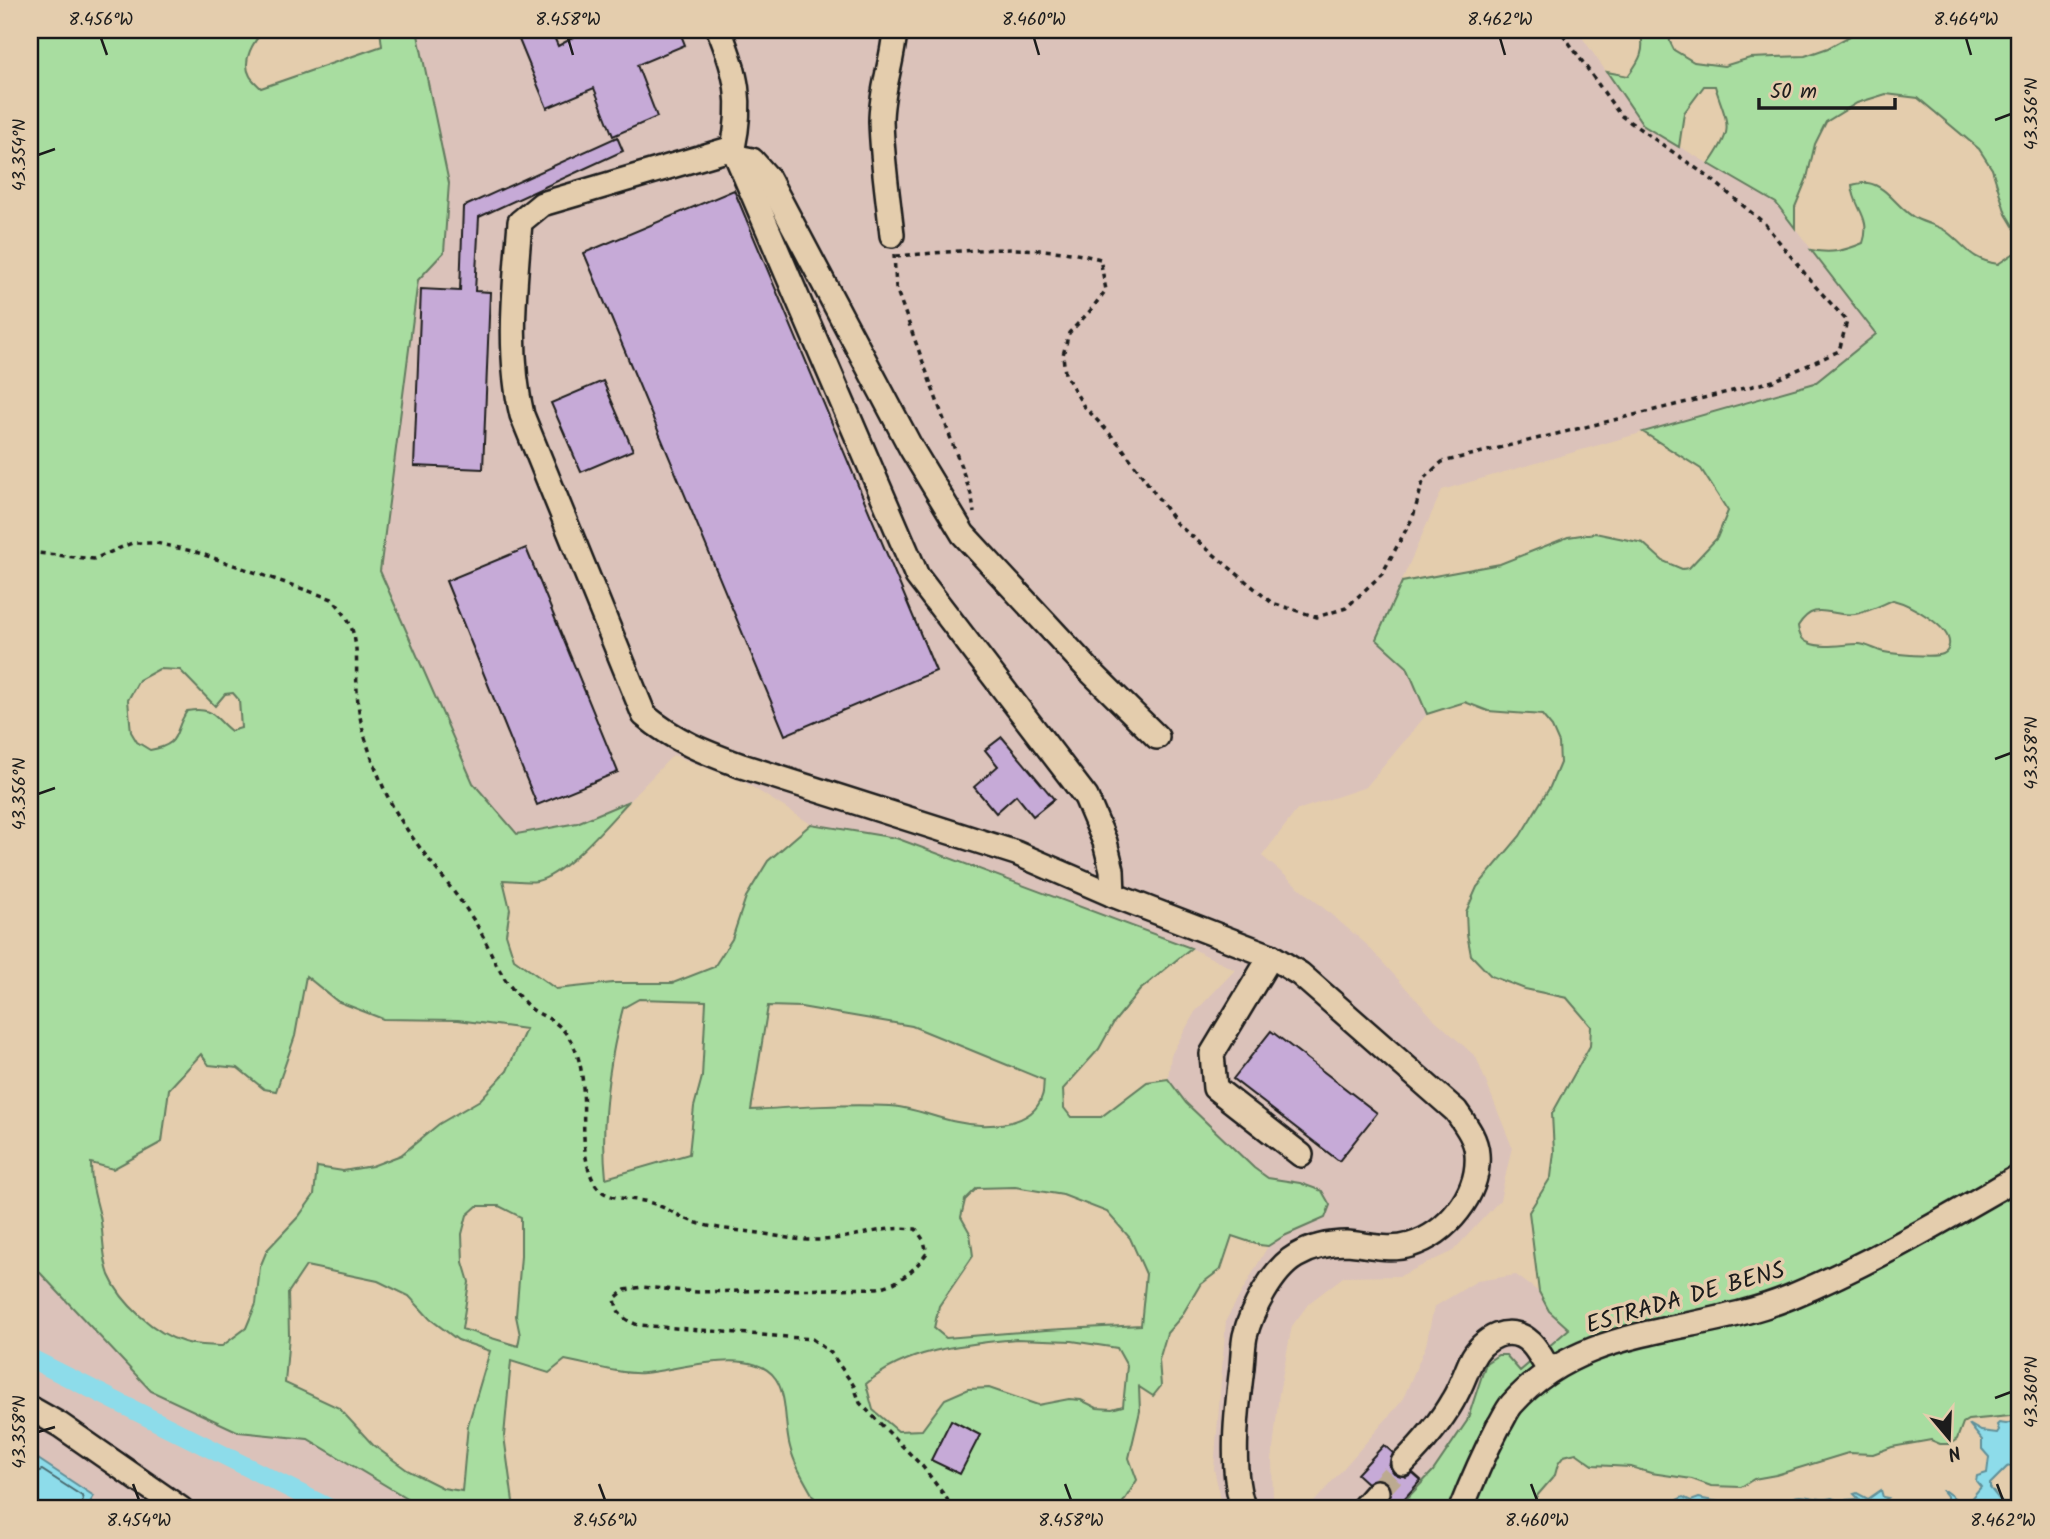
<svg xmlns="http://www.w3.org/2000/svg" width="2050" height="1539" font-family="Kalam,sans-serif">
	<style>
		.built { fill: #dbc2ba }
		.green { fill: #a8dda0; stroke: #627c5e; stroke-width: 2; fill-rule: evenodd }
		.water { fill: #8ddcea; stroke: #608f98; stroke-width: 2 }
		.lines { fill: none; stroke-linecap: round; stroke-linejoin: round }
		.shore { stroke: #49696e; stroke-width: 2 }
		.canal { stroke: #8ddcea; stroke-width: 19 }
		.building { fill: #c6aad7; stroke: #1c1c1c; stroke-width: 2 }
		.minor-tunnel { stroke: #bcaa90; stroke-width: 23; stroke-dasharray: 23 11; stroke-linecap: butt }
		.minor-casing { stroke: #1c1c1c; stroke-width: 28 }
		.path { stroke: #1c1c1c; stroke-width: 3.5; stroke-dasharray: 5 5; stroke-linecap: butt }
		.minor { stroke: #e4cdad; stroke-width: 23 }
		.ticks { fill: none; stroke: #1c1c1c; stroke-width: 2.5 }
		.labels { text-anchor: middle; stroke-width: 7; stroke-linejoin: round; paint-order: stroke }
		.street-label { font-size: 24px; fill: #1c1c1c; stroke: #e4cdad }
		.neatline { fill: none; stroke: #1c1c1c; stroke-width: 2.5 }
		.ticks-label { font-size: 18px; text-anchor: middle; fill: #1c1c1c }
	</style>
	<rect width="100%" height="100%" fill="#e4cdad"/>
	<filter id="ink" filterUnits="userSpaceOnUse"><feTurbulence type="fractalNoise" baseFrequency=".0143" numOctaves="2"/><feDisplacementMap in="SourceGraphic" scale="14" xChannelSelector="R" yChannelSelector="G"/><feConvolveMatrix kernelMatrix="1 2 1 2 8 2 1 2 1" color-interpolation-filters="sRGB"/></filter>
	<g filter="url(#ink)">
		<!-- built -->
		<g class="built">
			<path d="M417,30h1160l67,96 132,77 100,131 -61,49 -373,107 -66,149 31,28 20,47 -61,73 -69,23 -35,46 104,88 67,74 43,39 36,90 -12,53 -47,51 -53,25 -57,1 -34,26 -17,23 -13,67 -7,67 1,38 13,11h-63l-9,-40 12,-149 42,-74 16,-10 25,-11 -9,-42 -32,-5 -14,-10 -68,-65 -18,-24 3,-24 24,-43 40,-42 -44,-22 -295,-110 -85,-14 -67,-42 -71,-27 -44,46 -52,22 -60,11 -44,-51 -93,-212 38,-291 26,-28 5,-69z"/>
			<path d="M30,1262l121,129 88,41 69,7 117,70h-395z"/>
			<path d="M1516,1275l23,17 10,19 20,17 -49,43 -34,-8 -19,58 -34,50 -36,38h-89l94,-108 24,-56 8,-38 43,-26z"/>
		</g>
		<!-- green -->
		<g class="green">
			<path d="M30,30h234c-10,11 -23,30 -14,46 2,4 8,9 11,12l121,-42 -2,-16h37l32,153 -5,69 -26,28 -38,291 93,212 44,51 60,-11 52,-22c-19,20 -65,75 -92,80 -10,2 -24,-1 -34,-1l7,29 -4,25 8,25 42,30 57,-6h60l41,-16 18,-28 14,-42 22,-36 43,-37 85,14 295,110 -51,42 -26,32 -15,27 -36,40 1,19 7,9h30l46,-35 21,-3 18,24 68,65 14,10 32,5 22,8 8,14 -5,13 -41,18 -16,10 -9,-1 -27,-9 -11,33 -21,16 -19,32 -14,16 -8,27 2,26 -8,10 -14,-9 1,24 -11,47 8,22 -15,24 -6,5h-296c-10,-20 -25,-41 -30,-62 -6,-21 -2,-49 -14,-68 -22,-34 -98,-9 -132,-6 -21,2 -57,-9 -79,-13l-16,13 -38,-12 -7,75 10,73h-89l-117,-70 -69,-7 -88,-41 -121,-129zM159,669l21,1 35,36 10,-12 8,-1 6,7 2,28 -10,3c-17,-13 -17,-25 -44,-20 -15,22 -4,33 -37,39l-13,-8 -6,-10 -3,-32 11,-20zM306,976l31,25 46,18 75,1 68,9 -19,42 -27,29 -41,24 -38,31 -29,11 -29,5 -26,-4 -3,28 -15,21 -32,34 -7,17 -4,37 -10,24 -24,18c-12,-1 -26,0 -38,-4 -29,-8 -63,-39 -75,-67 -7,-19 -5,-39 -9,-59 -5,-21 -9,-30 -9,-53l22,6 49,-27 7,-53 32,-35 8,11 29,3 26,21 12,2 19,-55zM639,999l67,2 -4,76 -8,30 -5,47 -83,24c-6,-57 3,-116 17,-170zM768,1006l33,1 111,19 132,54c-1,5 0,12 -2,16 -9,32 -59,32 -85,26 -22,-4 -45,-15 -67,-16 -47,-2 -93,1 -139,4zM1015,1187l48,8 44,17 23,26 16,36 -5,51 -95,5 -100,8 -12,-10 5,-22 34,-50 -3,-23 -9,-16 4,-17 12,-12zM477,1206h22l22,11v39l-5,60 4,19 -2,11 -56,-17 7,-47 -6,-20 -1,-28 5,-19zM306,1266l72,15 31,15 21,23 28,21 32,11 -22,74 -6,66 -19,-3 -36,-18 -34,-25 -34,-37 -54,-25 4,-48 -1,-42zM1016,1339l56,2 45,7 10,18 -4,40 -11,3 -15,-1 -16,-8 -12,-1 -31,6 -49,-17 -21,1 -23,10 -23,31 -24,1 -25,-21 -7,-26c40,-35 100,-40 150,-45z"/>
			<path d="M1640,30h29l1,12 4,8 20,12 30,4 26,-8 55,-2 23,-8 22,-12 4,-6h166v1385l-52,5 -5,3 -6,16 -7,5h-10l-9,-4 -39,7 -19,7 -25,-1 -72,22 -22,4 -13,8 -30,-1 -19,-7 -41,-6 -20,-6 -38,-2 -17,-12 -12,3 -6,8 -3,11 -19,22 -1,12h-138l36,-38 34,-50 19,-58 12,-8h8l14,16 49,-42 -20,-18 -10,-19 -10,-80 22,-35 3,-25 -2,-38 38,-68 1,-20 -24,-28 -42,-9 -34,-13 -20,-21 -4,-21 -1,-22 11,-25 43,-51 30,-49 10,-24 -1,-20 -7,-16 -10,-12 -54,-4 -23,-9 -38,12 -20,-47 -31,-28 26,-57 98,-18 68,-27 27,-4 48,10 20,18 19,8 7,-1 28,-30 11,-27 -27,-42 -58,-37 172,-49 61,-49 -65,-84c20,4 33,1 52,-7 9,-27 -9,-33 -11,-58 5,-1 12,-3 16,-2 20,3 31,28 49,36 10,5 21,6 30,13 21,16 22,27 51,32l18,-12 3,-16 -13,-22 -14,-45 -13,-20 -61,-51 -32,-4 -29,9 -31,19 -11,22 -8,34 -12,29v21l-19,-25 -67,-39c26,-37 19,-37 6,-78h-11l-20,27 -5,34 -35,-21 -37,-54 21,4c12,-16 18,-26 12,-46zM1893,600c16,4 59,27 56,45 -1,4 -1,7 -6,9 -9,4 -49,0 -59,-2 -9,-2 -17,-8 -26,-8 -15,0 -35,5 -49,-1 -8,-3 -10,-9 -11,-17 17,-28 33,-8 57,-12 13,-2 26,-9 38,-14z"/>
		</g>
		<!-- water -->
		<g class="water">
			<path d="M2020,1419v44l-13,4 -17,17v4l17,21 -60,-2v-11l-4,-5h2l15,11 9,-1 12,-14 -5,-6 1,-5 10,-3 2,-16 -7,-8v-9l-13,-16 12,7 16,2 2,-3 -2,-5 2,-2 7,1z"/>
			<path d="M38,1459l56,37 -8,13h-56v-38z"/>
			<path d="M1881,1490l2,7 5,1 -6,4 -1,7h-152l-5,-4 -3,1v3h-24l-7,-5 -9,5h-6l2,-9 6,-3 8,4 8,-3c10,2 28,7 38,4l4,3c11,0 23,3 33,2 9,-1 14,-10 26,-11 12,0 20,6 32,2l10,5 4,-3 13,-1 -5,-5 3,-1 11,6z"/>
		</g>
		<g class="lines">
			<!-- shore -->
			<path class="shore" d="M30,1474l12,-4 40,26 1,4 -3,9"/>
			<!-- canal -->
			<path class="canal" d="M30,1358l301,151"/>
		</g>
		<!-- building -->
		<g class="building">
			<path d="M515,30h36l7,16 29,-16h92l6,15 -48,20 20,52 -44,19 -19,-48 -47,20z"/>
			<path d="M617,137l6,14 -144,66 -4,74 15,1 -7,177 -69,-3 7,-177 39,2 3,-84z"/>
			<path d="M734,190l202,481 -151,64 -201,-482z"/>
			<path d="M603,381l30,69 -52,22 -30,-69z"/>
			<path d="M526,548l92,224 -81,33 -91,-224z"/>
			<path d="M1002,737l52,62 -21,17 -17,-21 -20,18 -22,-26 24,-21 -13,-16z"/>
			<path d="M1271,1031l106,82 -38,48 -106,-82z"/>
			<path d="M951,1420l29,15 -20,39 -29,-14z"/>
			<path d="M1384,1445l9,8 -4,13 5,7 12,4 7,-4 8,7 -26,29 -8,-7 4,-8 -4,-12 -8,-4 -12,5 -10,-9z"/>
		</g>
		<g class="lines">
			<!-- minor-tunnel -->
			<path class="minor-tunnel" d="M1377,1492l26,-29"/>
			<!-- minor casing -->
			<g class="minor-casing">
				<g id="minor">
					<path d="M719,30c18,44 24,71 14,118"/>
					<path d="M733,148l184,428 169,221 19,45 7,28 1,25 -97,-42 -274,-87c-38,-14 -67,-25 -98,-51l-122,-300c-15,-62 -7,-130 -2,-193l22,-18z"/>
					<path d="M737,157l15,3 16,18 143,270 52,86 126,136 68,67"/>
					<path d="M892,235c-4,-38 -10,-76 -11,-114 0,-31 12,-60 14,-91"/>
					<path d="M1113,895l158,61 29,18 156,137c9,13 20,27 21,43 3,40 -30,80 -67,91 -21,7 -43,-1 -64,-2 -17,0 -36,5 -50,13 -23,13 -45,55 -51,80 -2,10 -2,21 -3,31 -5,40 -13,105 2,142"/>
					<path d="M1271,956l-59,98 3,34 86,67"/>
					<path d="M30,1408l30,17 121,84"/>
					<path d="M1403,1463c19,-19 37,-40 50,-63 8,-13 12,-26 18,-39 11,-23 39,-39 60,-18 7,7 13,19 18,27"/>
					<path d="M1362,1509l15,-17"/>
					<path d="M1461,1509c11,-28 23,-55 37,-82 5,-7 8,-16 14,-23 73,-82 184,-68 278,-107 80,-33 155,-78 230,-121"/>
				</g>
			</g>
			<!-- path -->
			<g class="path">
				<path d="M894,254l2,34 76,209 2,16"/>
				<path d="M896,256c68,-5 138,-14 204,3l6,31 -16,21 -21,22 -6,22 2,19 18,31 38,41 55,77 96,80 45,14 29,-9 36,-34 31,-57 11,-39 18,-16 331,-81 66,-30 8,-30 -32,-35 -51,-63 -54,-45 -90,-63 -60,-85"/>
				<path d="M30,555l7,-2 57,6 38,-16h24l40,9 136,47c34,35 21,60 26,104 3,28 13,54 24,81 21,51 61,89 91,135 16,24 22,51 42,73 5,6 12,14 18,18 15,9 23,10 34,25 31,42 4,107 28,149 11,18 36,13 53,18 16,4 28,13 43,19 21,8 47,9 68,12 19,3 39,8 58,7 34,0 65,-15 99,-11l8,12 3,12c-14,18 -27,31 -50,35l-180,4 -55,-5 -17,3 -10,8c2,17 8,21 23,27l174,14 19,14 23,33 6,17 63,64 24,32 4,10"/>
			</g>
			<!-- minor -->
			<use href="#minor" class="minor"/>
		</g>
	</g>
	<!-- ticks -->
	<path class="ticks" d="M101,38l6,17M568,38l5,17M1034,38l5,17M1500,38l5,17M1966,38l5,17M1995,120l16,-6M38,155l17,-6M1995,759l16,-6M38,794l17,-6M1995,1398l16,-6M38,1432l17,-5M133,1484l6,16M599,1484l6,16M1065,1484l6,16M1531,1484l6,16M1997,1484l6,16"/>
	<g class="labels">
		<!-- street labels -->
		<g class="street-label">
			<text transform="translate(1685 1297) rotate(-16)" y="8">ESTRADA DE BENS</text>
		</g>
	</g>
	<!-- margin -->
	<rect width="2050" height="1539" fill="none" stroke="#e4cdad" stroke-width="77"/>
	<!-- north arrow -->
	<g transform="translate(1949 1438) rotate(161)" stroke="#e4cdad" stroke-width="5" paint-order="stroke">
	<path d="M0-5L12 26L0 18L-12 26Z" fill="#1c1c1c"/>
	<text y="-10" font-size="19" font-weight="bold" text-anchor="middle" fill="#1c1c1c">N</text>
	</g>
	<!-- scale -->
	<path d="M1759 98v10h136v-10" fill="none" stroke="#1c1c1c" stroke-width="3.5"/>
	<text x="1770" y="98" font-size="21" fill="#1c1c1c" stroke="#e4cdad" stroke-width="5" paint-order="stroke">50 m</text>
	<rect x="38" y="38" width="1973" height="1462" class="neatline"/>
	<g class="ticks-label">
		<text x="101" y="25">8.456°W</text>
		<text x="568" y="25">8.458°W</text>
		<text x="1034" y="25">8.460°W</text>
		<text x="1500" y="25">8.462°W</text>
		<text x="1966" y="25">8.464°W</text>
		<text transform="translate(2031 114) rotate(-90)" y="6">43.356°N</text>
		<text transform="translate(19 155) rotate(-90)" y="6">43.354°N</text>
		<text transform="translate(2031 753) rotate(-90)" y="6">43.358°N</text>
		<text transform="translate(19 794) rotate(-90)" y="6">43.356°N</text>
		<text transform="translate(2031 1392) rotate(-90)" y="6">43.360°N</text>
		<text transform="translate(19 1432) rotate(-90)" y="6">43.358°N</text>
		<text x="139" y="1526">8.454°W</text>
		<text x="605" y="1526">8.456°W</text>
		<text x="1071" y="1526">8.458°W</text>
		<text x="1537" y="1526">8.460°W</text>
		<text x="2003" y="1526">8.462°W</text>
	</g>
</svg>
